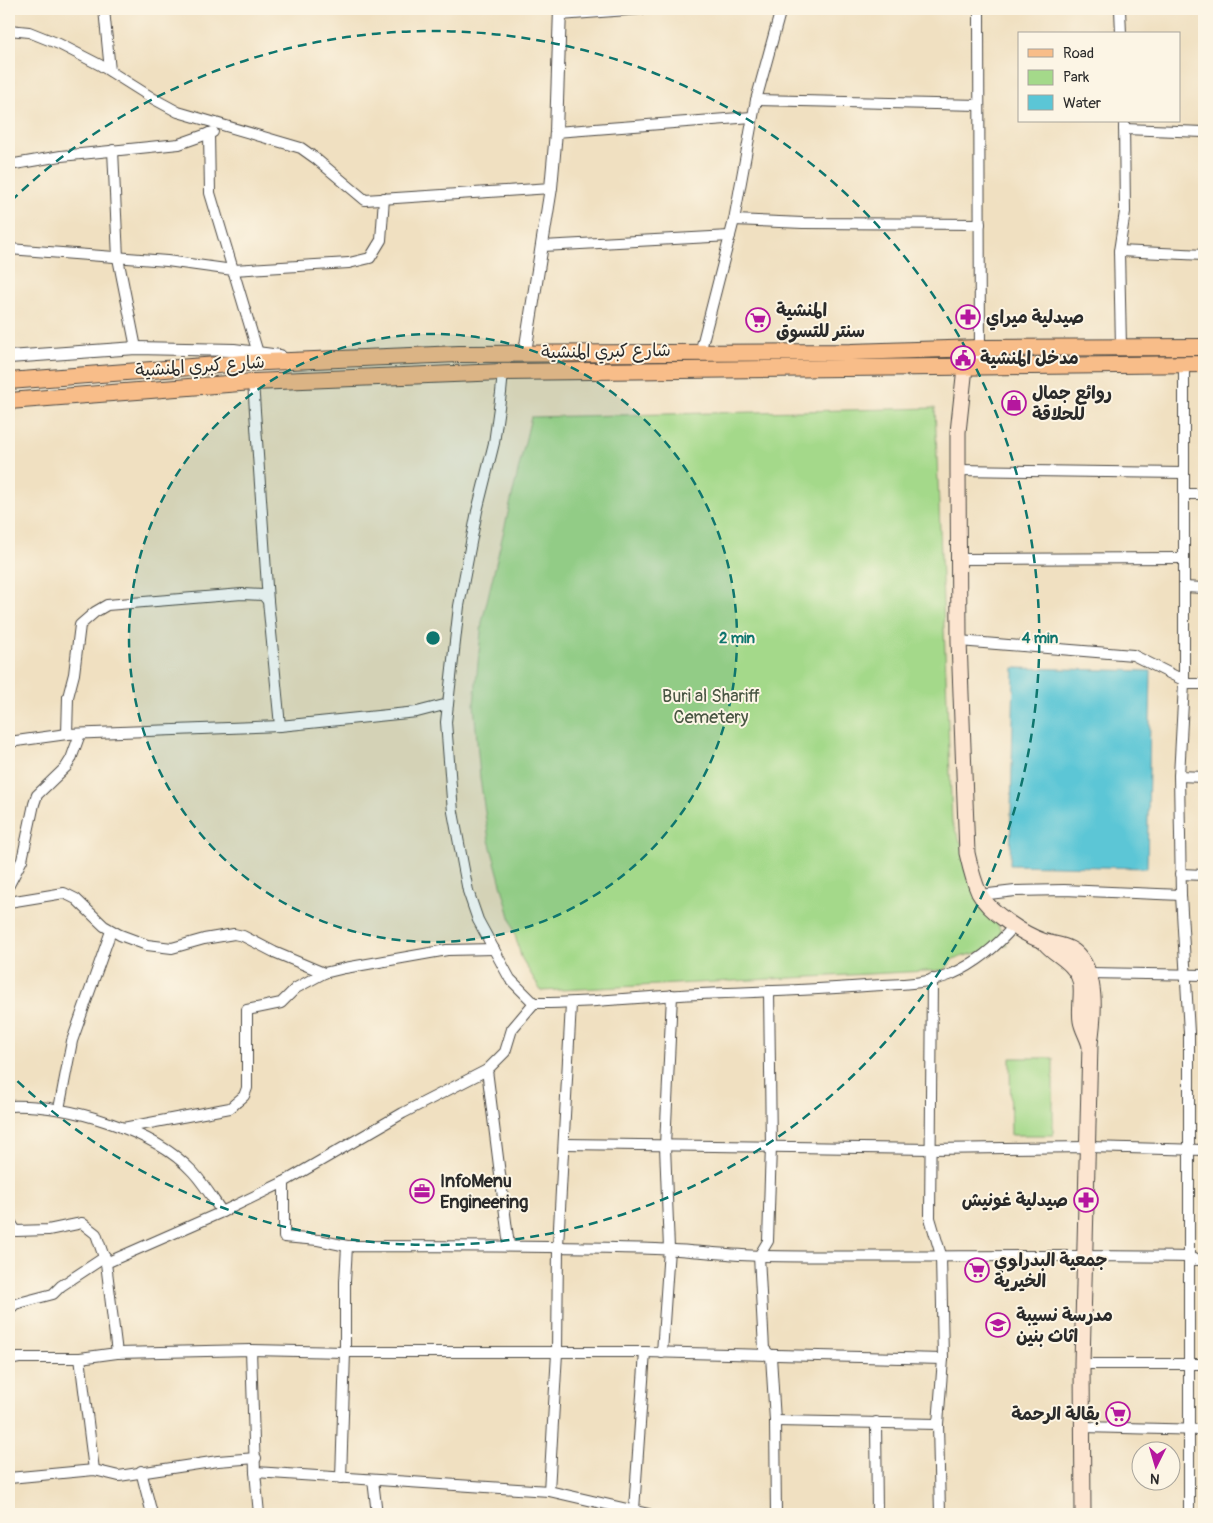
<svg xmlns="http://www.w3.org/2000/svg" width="1213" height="1523" font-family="Pangolin,'Playpen Sans Arabic',sans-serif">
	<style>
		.green { fill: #a4d98a; stroke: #68825a }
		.water { fill: #5bc6d6; stroke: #437880 }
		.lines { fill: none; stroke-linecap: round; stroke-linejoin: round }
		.minor-casing { stroke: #494642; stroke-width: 12 }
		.tertiary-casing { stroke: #494642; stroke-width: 14 }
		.secondary-casing { stroke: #494642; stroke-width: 17 }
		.primary-casing { stroke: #494642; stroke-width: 18 }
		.minor { stroke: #fff; stroke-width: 10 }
		.tertiary { stroke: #fff; stroke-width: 12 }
		.secondary { stroke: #fce5d0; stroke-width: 15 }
		.primary { stroke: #f8bd89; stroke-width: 16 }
		.ring { fill: none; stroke: #0f766e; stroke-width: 2.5; stroke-dasharray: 9 6 }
		.labels { text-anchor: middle; stroke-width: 4; stroke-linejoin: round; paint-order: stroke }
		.poi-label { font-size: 18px; font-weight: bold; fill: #2b2b2b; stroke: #fcf5e5; text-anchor: start }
		.street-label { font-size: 18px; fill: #2b2b2b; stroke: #fcf5e5 }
		.park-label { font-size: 18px; fill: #495643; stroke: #fcf5e5 }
		.centre { fill: #0f766e; stroke: #fcf5e5; stroke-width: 2.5 }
		.ring-label { font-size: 15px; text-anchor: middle; font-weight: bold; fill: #0f766e; stroke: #fcf5e5; stroke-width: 4; stroke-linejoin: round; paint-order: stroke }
	</style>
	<rect width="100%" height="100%" fill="#fcf5e5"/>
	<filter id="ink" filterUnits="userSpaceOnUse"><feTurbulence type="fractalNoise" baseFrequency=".02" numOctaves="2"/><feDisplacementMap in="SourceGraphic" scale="10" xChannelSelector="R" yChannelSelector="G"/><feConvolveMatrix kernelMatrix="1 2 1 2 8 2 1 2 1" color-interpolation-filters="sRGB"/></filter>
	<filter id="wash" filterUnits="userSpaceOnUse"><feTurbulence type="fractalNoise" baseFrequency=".0096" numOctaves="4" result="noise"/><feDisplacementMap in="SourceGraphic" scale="20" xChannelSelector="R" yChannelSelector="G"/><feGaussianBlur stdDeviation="1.12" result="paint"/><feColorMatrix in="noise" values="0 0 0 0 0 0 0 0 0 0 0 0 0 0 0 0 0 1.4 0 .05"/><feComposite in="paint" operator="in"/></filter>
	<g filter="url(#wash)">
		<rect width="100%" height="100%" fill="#f0e0c1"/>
		<!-- green -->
		<g class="green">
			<path d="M935,408l17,415 55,122 -54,14 -8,11 -404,21 -20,-34 -32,-117 -9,-62 -6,-74 8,-82 49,-205z"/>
			<path d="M1010,1058h43v77h-42z"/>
		</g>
		<!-- water -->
		<path class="water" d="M1014,668l137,3 -4,197 -137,-3z"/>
	</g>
	<g filter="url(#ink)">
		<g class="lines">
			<!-- minor casing -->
			<g class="minor-casing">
				<g id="minor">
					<path d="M104,9l6,62"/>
					<path d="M979,9l1,359"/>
					<path d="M1120,9l1,25"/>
					<path d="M560,15l81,-6"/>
					<path d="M9,30l20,2 30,12 41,21 54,34 24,13 123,36 14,10 50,42 186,-12"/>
					<path d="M756,100l223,5"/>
					<path d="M1124,129l80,3"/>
					<path d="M556,132l196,-15"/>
					<path d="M209,133l1,60 48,160"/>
					<path d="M113,150l5,108 18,90"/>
					<path d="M9,165l52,-9 118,-12 34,-12"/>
					<path d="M734,220l69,3 177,1"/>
					<path d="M543,246l187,-10"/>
					<path d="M9,249l158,12 66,9 116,-7 21,-5 11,-18 3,-42"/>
					<path d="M1119,251l85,4"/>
					<path d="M1121,347l-2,-96 6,-39 -1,-91"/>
					<path d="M700,353l34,-133 22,-120 25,-91"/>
					<path d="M1184,364v320l-5,92 2,119 8,138v481"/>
					<path d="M503,372l-2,21 -7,50 -17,68 -18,95 -13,116 7,90 15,79 10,29 32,59 24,24c55,1 111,-7 166,-9 56,-2 111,-4 166,-8 29,-2 59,-1 86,-12 25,-11 45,-28 62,-48"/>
					<path d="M253,382l15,219 12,125"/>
					<path d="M958,470l226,3"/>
					<path d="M1185,494h19"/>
					<path d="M959,559l225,-1"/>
					<path d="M1184,587l20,1"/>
					<path d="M959,641l174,14 50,25"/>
					<path d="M1184,684h20"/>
					<path d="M67,734l1,-37 6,-23 6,-49 15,-13 12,-7 135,-11 21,1 5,6"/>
					<path d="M9,742l58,-8 213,-8 137,-14 31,-8"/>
					<path d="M1179,776l25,1"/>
					<path d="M1180,874l24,1"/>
					<path d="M9,885l13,-25 12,-56 3,-9 29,-28 5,-8 9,-25"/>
					<path d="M980,895l35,-4 49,-1 117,5"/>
					<path d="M9,902l55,-9 12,6 28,27 16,9 27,10 25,3 32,-9 30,-5 9,2 31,16 50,21"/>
					<path d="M1089,973l115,2"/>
					<path d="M932,979l-2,239 11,37 2,104 -5,65 2,90"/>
					<path d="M769,991l2,155 -3,95 -9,15 5,93 7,7 4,65 1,93"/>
					<path d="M487,1070l22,176"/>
					<path d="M9,1106c57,-2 144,23 184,66 11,12 20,27 29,40"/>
					<path d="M59,1109l13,-68 39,-110"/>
					<path d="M123,1128l107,-20 14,-12 3,-8v-78l34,-7 15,-15 28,-15 21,-5 102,-18 47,-1"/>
					<path d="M564,1144l367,5 157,-2 116,3"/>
					<path d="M284,1182v55l34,3 29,6"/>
					<path d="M9,1220l7,11 32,-1 34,-7 14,11 10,29 116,-51 62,-30 119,-69 84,-43 18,-18 7,-23 22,-26"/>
					<path d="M106,1263l11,90"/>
					<path d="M9,1310l6,-6 38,-10 8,-8 44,-29"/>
					<path d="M251,1350l4,122 4,42"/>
					<path d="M662,1353l7,-104 -4,-103 7,-151"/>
					<path d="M80,1358l14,112"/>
					<path d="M9,1360l10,-2h61l37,-5 134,-3 94,2v-70l2,-36c103,0 206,0 309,3 35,1 70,6 105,7 143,2 285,-2 428,1l7,3h8"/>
					<path d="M1082,1364h122"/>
					<path d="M775,1421l163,3"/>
					<path d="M876,1422l1,92"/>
					<path d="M1083,1427l121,3"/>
					<path d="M141,1471l11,43"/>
					<path d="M255,1472l294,19 100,23"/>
					<path d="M9,1478l85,-8 25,6 99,-15 38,-3"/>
					<path d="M341,1478l4,-126h300l298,7"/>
					<path d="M373,1480l4,34"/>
					<path d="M549,1491l8,-138 1,-107 13,-242"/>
					<path d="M632,1514l2,-4 11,-158"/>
				</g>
			</g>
			<!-- tertiary casing -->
			<g class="tertiary-casing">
				<g id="tertiary">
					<path d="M525,352l26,-164 5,-56 4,-123"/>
					<path d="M9,357l127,-9 98,2 46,6"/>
				</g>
			</g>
			<!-- secondary casing -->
			<g class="secondary-casing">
				<g id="secondary">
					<path d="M967,349l-9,83v38l1,171 8,212c3,13 6,27 12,40 10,19 44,41 64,48 12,4 26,4 35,14 20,22 16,61 12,89l-8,320 1,150"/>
					<path d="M1045,943c8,10 21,15 29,26 13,15 4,34 7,52 1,7 6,15 8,22"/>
				</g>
			</g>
			<!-- primary casing -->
			<g class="primary-casing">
				<g id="primary">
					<path d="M9,381l234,-18 216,-9 392,-2 129,-4 224,-1"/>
					<path d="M9,401l244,-19 250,-10 701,-8"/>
				</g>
			</g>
			<!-- minor -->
			<use href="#minor" class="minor"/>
			<!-- tertiary -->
			<use href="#tertiary" class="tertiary"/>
			<!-- secondary -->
			<use href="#secondary" class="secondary"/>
			<!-- primary -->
			<use href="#primary" class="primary"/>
		</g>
	</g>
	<!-- distance rings -->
	<circle cx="433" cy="638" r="304" fill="#0f766e" fill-opacity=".12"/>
	<g class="ring">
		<circle cx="433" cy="638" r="304"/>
		<path d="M11 201A607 607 0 1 1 11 1075"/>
	</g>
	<!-- icons -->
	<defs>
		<g id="pharmacy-ring" transform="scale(1.25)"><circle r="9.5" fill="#fcf5e5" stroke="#b5179e" stroke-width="1.5"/><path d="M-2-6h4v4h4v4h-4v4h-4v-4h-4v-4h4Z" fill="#b5179e"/></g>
		<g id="supermarket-ring" transform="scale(1.25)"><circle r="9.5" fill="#fcf5e5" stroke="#b5179e" stroke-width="1.5"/><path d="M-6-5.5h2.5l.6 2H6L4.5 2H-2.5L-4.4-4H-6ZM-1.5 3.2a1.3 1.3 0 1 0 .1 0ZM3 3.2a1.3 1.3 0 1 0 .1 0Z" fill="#b5179e"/></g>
		<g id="civic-ring" transform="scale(1.25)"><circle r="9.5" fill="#fcf5e5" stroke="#b5179e" stroke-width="1.5"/><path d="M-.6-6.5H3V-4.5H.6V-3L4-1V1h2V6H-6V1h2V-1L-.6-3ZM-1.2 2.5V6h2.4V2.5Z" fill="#b5179e"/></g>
		<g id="shop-ring" transform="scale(1.25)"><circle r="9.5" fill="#fcf5e5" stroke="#b5179e" stroke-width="1.5"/><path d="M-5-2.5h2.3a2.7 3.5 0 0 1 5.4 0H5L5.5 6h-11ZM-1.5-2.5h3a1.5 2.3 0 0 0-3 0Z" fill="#b5179e"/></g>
		<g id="office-ring" transform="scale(1.25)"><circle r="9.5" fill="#fcf5e5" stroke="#b5179e" stroke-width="1.5"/><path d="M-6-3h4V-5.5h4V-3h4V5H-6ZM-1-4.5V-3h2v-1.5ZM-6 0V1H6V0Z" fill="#b5179e"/></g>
		<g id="school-ring" transform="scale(1.25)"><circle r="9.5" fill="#fcf5e5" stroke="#b5179e" stroke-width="1.5"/><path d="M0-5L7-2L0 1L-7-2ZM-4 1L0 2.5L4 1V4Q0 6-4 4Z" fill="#b5179e"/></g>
	</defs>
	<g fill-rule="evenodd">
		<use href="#pharmacy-ring" x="968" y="317"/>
		<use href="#supermarket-ring" x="758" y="320"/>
		<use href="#civic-ring" x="963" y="358"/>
		<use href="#shop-ring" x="1014" y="403"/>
		<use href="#office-ring" x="422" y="1191"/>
		<use href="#pharmacy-ring" x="1086" y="1200"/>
		<use href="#supermarket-ring" x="977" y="1270"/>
		<use href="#school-ring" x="998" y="1325"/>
		<use href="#supermarket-ring" x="1118" y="1414"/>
	</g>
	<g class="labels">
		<!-- poi labels -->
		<g class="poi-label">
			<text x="776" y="316">المنشية<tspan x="776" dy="21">سنتر للتسوق</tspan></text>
			<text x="986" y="323">صيدلية ميراي</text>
			<text x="980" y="364">مدخل المنشية</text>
			<text x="1032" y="399">روائع جمال<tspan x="1032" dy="21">للحلاقة</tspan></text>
			<text x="440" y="1187">InfoMenu<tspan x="440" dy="21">Engineering</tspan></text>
			<text x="1068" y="1206" text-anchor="end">صيدلية غونيش</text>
			<text x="994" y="1266">جمعية البدراوي<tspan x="994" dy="21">الخيرية</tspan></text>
			<text x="1016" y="1321">مدرسة نسيبة<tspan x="1016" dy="21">اثاث بنين</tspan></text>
			<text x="1100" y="1420" text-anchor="end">بقالة الرحمة</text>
		</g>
		<!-- street labels -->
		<g class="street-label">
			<text transform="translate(606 351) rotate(-1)" y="6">شارع كبري المنشية</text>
			<text transform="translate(200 366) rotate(-4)" y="6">شارع كبري المنشية</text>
		</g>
		<!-- park labels -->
		<g class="park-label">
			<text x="711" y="702">Buri al Shariff<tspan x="711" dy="21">Cemetery</tspan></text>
		</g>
	</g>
	<circle cx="433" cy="638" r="8" class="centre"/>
	<g class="ring-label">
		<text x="737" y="643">2 min</text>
		<text x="1040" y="643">4 min</text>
	</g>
	<!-- margin -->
	<rect width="1213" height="1523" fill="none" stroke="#fcf5e5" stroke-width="30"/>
	<!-- legend -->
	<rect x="1018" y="32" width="162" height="90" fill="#fcf5e5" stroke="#a8a49b"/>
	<rect x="1028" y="49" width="25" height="8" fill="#f8bd89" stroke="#a8a49b"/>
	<text x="1063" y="58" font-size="15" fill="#2b2b2b">Road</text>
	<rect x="1028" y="70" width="25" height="15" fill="#a4d98a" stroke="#a8a49b"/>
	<text x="1063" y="82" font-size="15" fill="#2b2b2b">Park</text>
	<rect x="1028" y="95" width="25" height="15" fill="#5bc6d6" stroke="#a8a49b"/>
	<text x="1063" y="108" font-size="15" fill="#2b2b2b">Water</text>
	<!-- north arrow -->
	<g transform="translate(1156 1466) rotate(185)"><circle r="24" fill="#fcf5e5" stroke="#a8a49b"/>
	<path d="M0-4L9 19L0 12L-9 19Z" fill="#b5179e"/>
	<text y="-8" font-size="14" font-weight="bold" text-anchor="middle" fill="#2b2b2b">N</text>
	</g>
</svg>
